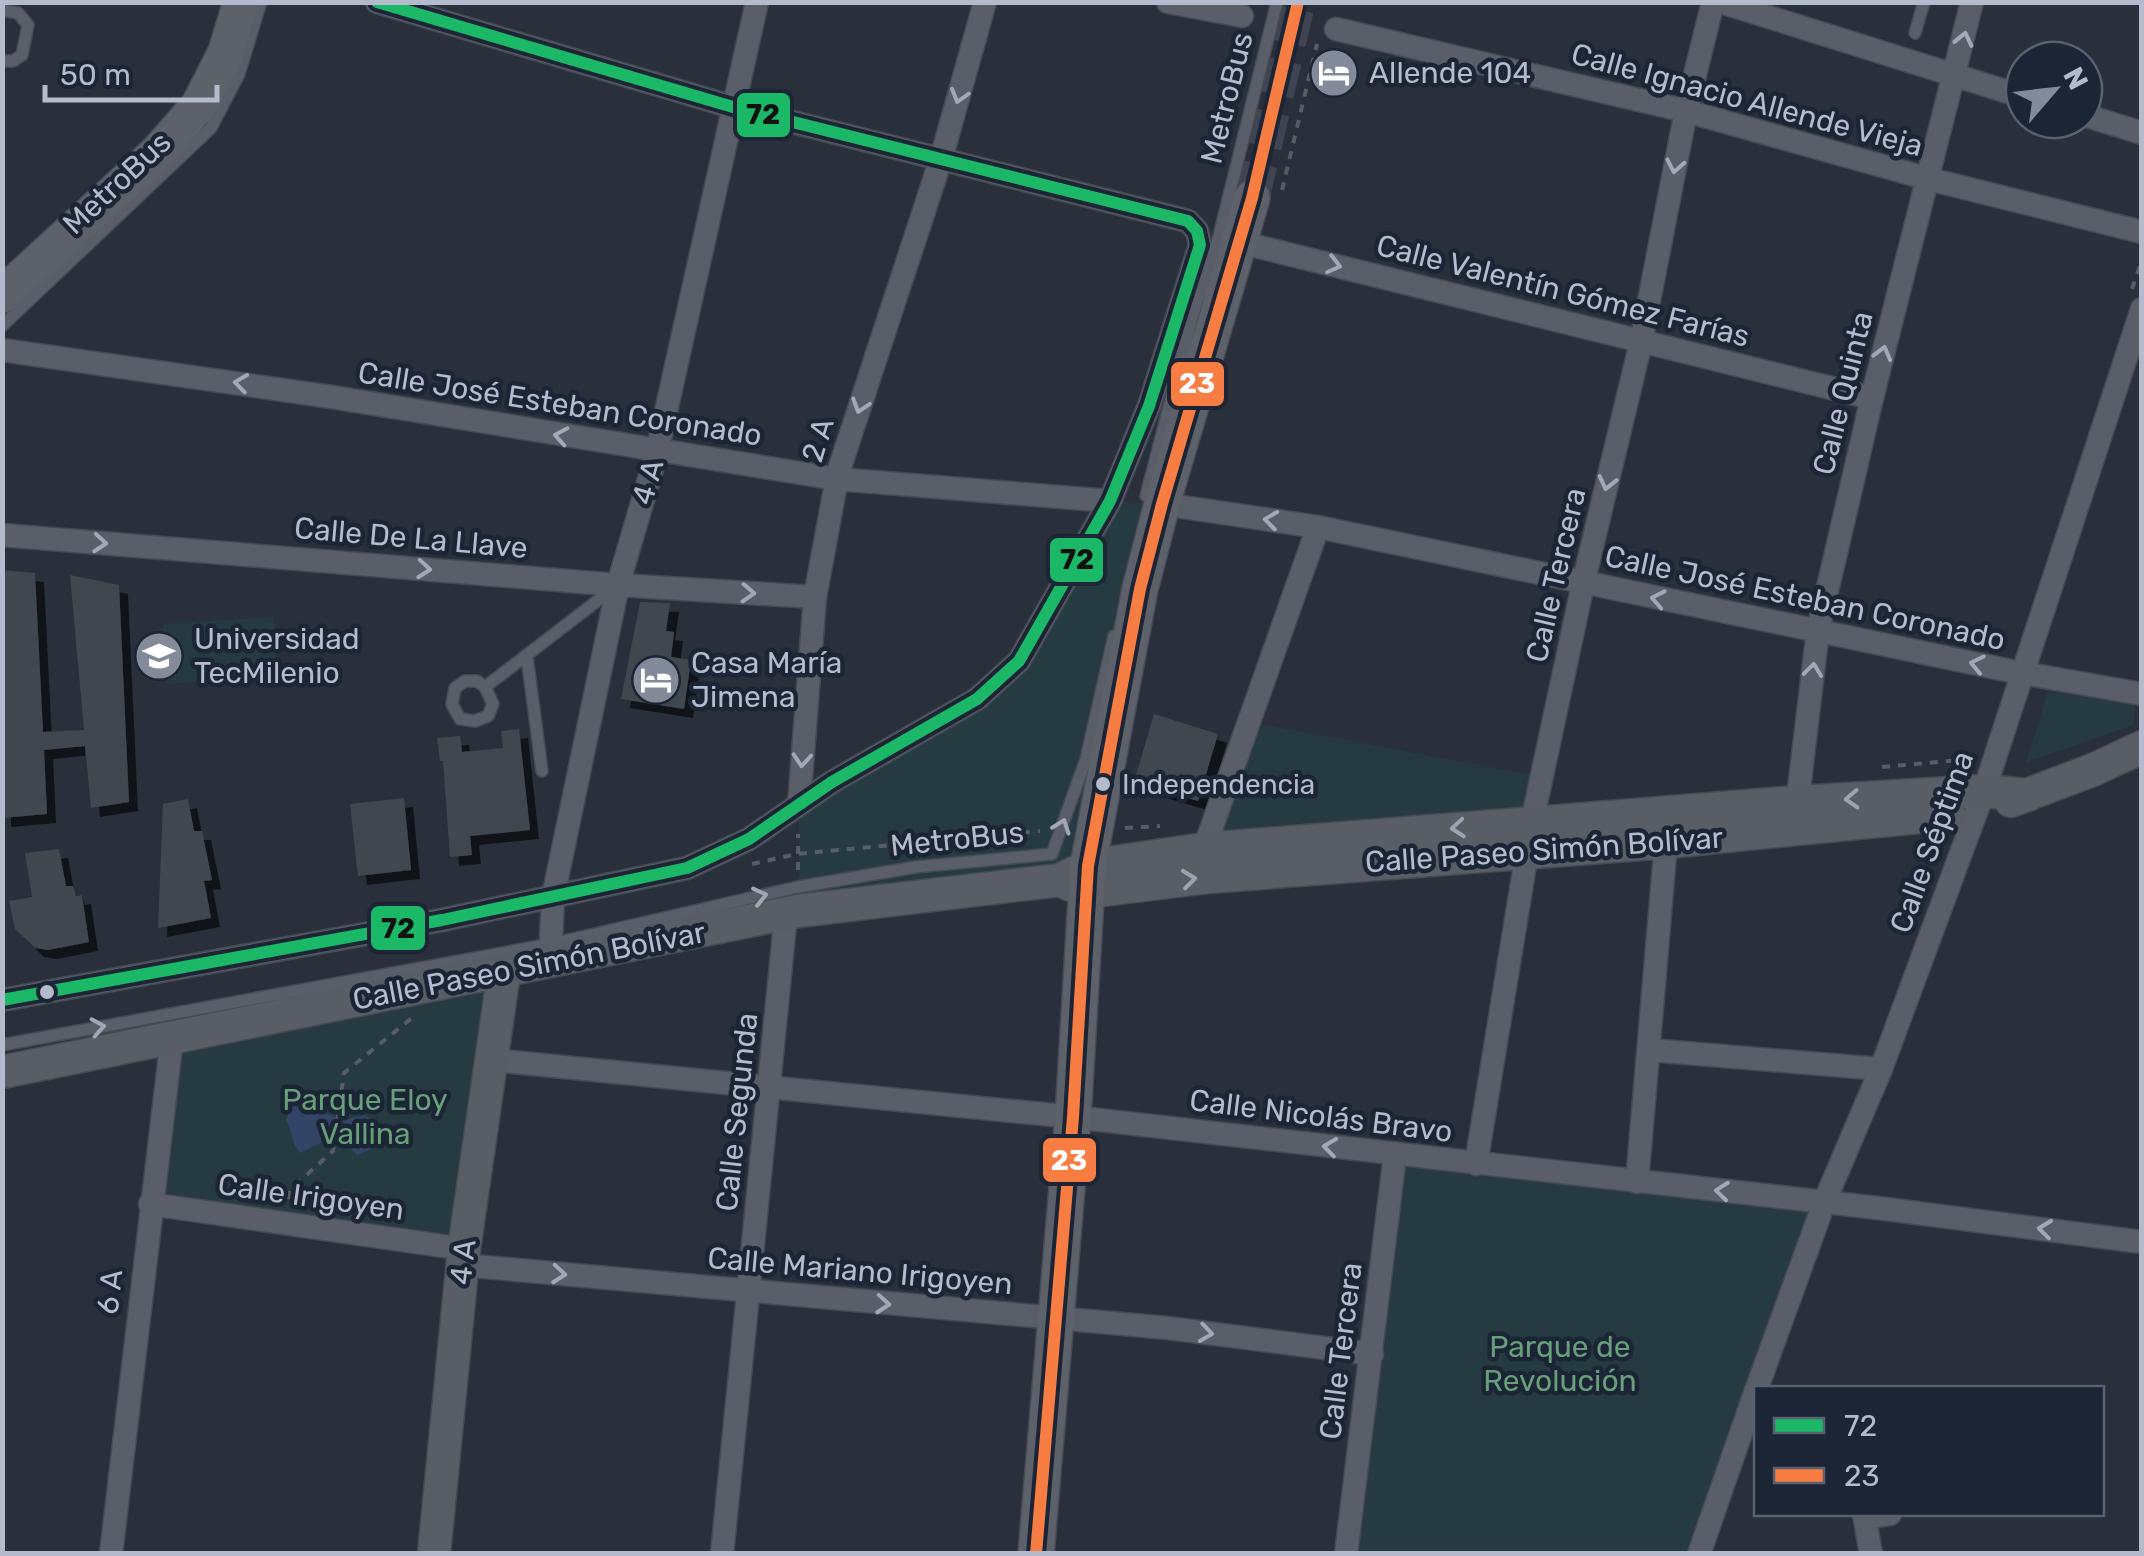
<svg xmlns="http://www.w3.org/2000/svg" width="2144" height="1556" font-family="Rubik,sans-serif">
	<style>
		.green { fill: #253b41 }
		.water { fill: #334566 }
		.building { fill: #414650; filter: url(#shadow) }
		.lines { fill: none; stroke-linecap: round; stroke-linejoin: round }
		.primary-tunnel { stroke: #3e4451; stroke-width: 35; stroke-dasharray: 35 18; stroke-linecap: butt }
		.lane-casing { stroke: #464a53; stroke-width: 14 }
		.street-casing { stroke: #464a53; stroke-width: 25 }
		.secondary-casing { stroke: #464a53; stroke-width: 35 }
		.primary-casing { stroke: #474c57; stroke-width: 38 }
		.path { stroke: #575d65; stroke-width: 4; stroke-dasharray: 8 8; stroke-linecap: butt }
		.lane { stroke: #5a5e68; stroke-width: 11 }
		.street { stroke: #5a5e68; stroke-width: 22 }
		.secondary { stroke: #585d66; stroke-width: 32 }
		.primary { stroke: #5c616a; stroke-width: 35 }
		.bus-1-casing { stroke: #1b2536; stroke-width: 20 }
		.bus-2-casing { stroke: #1b2536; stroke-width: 20 }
		.bus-1 { stroke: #1ab867; stroke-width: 12 }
		.bus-2 { stroke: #f77d43; stroke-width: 12 }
		.oneway { stroke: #a1a8b8 }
		.oneway2 { stroke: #9ca4b2 }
		.bus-dot { fill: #b3bbcc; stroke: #1b2536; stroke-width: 4 }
		.labels { text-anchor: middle; stroke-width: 9; stroke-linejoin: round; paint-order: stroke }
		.bus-label { font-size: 28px; fill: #b3bbcc; stroke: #1b2536; text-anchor: start }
		.poi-label { font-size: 30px; fill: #b3bbcc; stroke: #1b2536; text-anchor: start }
		.street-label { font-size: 30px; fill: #b3bbcc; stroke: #1b2536 }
		.park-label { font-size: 30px; fill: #679f78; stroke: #1b2536 }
		.line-badge { stroke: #1b2536; stroke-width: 4 }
		.badge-label { font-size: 28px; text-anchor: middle; font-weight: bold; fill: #fff }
		.pale-badge-label { font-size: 28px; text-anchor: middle; font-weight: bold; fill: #111 }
	</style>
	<defs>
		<filter id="shadow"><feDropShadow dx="9" dy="9" stdDeviation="0" flood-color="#0009"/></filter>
	</defs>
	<rect width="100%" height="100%" fill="#292f3b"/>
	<!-- green -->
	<g class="green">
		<path d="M1110,501l52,3 -74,362 -290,45 1,-106 202,-124z"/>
		<path d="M274,617l4,59 -111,8 -4,-60z"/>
		<path d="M2048,692l87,11 -1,22 -108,37z"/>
		<path d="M1250,722l292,55 -10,45 -328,27z"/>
		<path d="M504,972l-40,277 -314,-45 22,-166z"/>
		<path d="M1395,1155l429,48 -120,350 -357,1z"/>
	</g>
	<!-- water -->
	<path class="water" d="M303,1106l41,14 21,-5 16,13 -6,20 -18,7 -15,-15 -14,-1 -28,14c-9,-11 -7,-21 -14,-33l5,-13z"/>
	<!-- building -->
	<g class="building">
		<path d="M2,570l33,3 8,159 41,-2 -14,-155 49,10 10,217 -38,6 -6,-62 -41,4 3,64 -45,4z"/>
		<path d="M640,602l30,1 -4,28 8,1 -3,25 20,3 -7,49 -63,-10z"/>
		<path d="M1154,714l64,20 -20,67 -64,-19z"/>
		<path d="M519,729l11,101 -60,6 2,19 -22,2 -7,-96h-3l-3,-23 23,-2 2,16 41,-4 -2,-17z"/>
		<path d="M404,798l7,72 -53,6 -8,-72z"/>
		<path d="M188,799l6,32h8l10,49 -8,1 7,37 -53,10 5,-124z"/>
		<path d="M59,849l7,37h7l3,10 6,-1 7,47 -41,8 -13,-2 -20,-19 -6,-28 23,-4 -7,-44z"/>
	</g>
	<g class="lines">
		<!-- primary-tunnel -->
		<path class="primary-tunnel" d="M1252,198l46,-196"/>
		<!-- lane casing -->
		<g class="lane-casing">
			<g id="lane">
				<path d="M2,10l16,3 10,12 -6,30 -9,6h-11"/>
				<path d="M1915,33l9,-31"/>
				<path d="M2,326l209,-198 28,-54 22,-72"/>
				<path d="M1146,496l47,-182 26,-78 58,-234"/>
				<path d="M527,657l15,114"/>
				<path d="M485,687l8,17 -5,12 -13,5 -15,-2 -8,-15 3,-16 10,-7h12l8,6 129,-99"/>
				<path d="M2,1045l549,-101 247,-57 118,-20 136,-13 34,-95 28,-123"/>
			</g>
		</g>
		<!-- street casing -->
		<g class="street-casing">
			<g id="street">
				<path d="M1168,2l74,14"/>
				<path d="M1721,2l303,95"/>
				<path d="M1336,29l350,82 243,68 213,53"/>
				<path d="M2084,115l58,18"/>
				<path d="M1239,242l633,156"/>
				<path d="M2,350l330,47 505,82 273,22"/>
				<path d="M1162,504l156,23 693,144 131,23"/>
				<path d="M2,535l616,50 197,12"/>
				<path d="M799,805l16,-208 23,-124 103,-314 44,-157"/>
				<path d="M1796,814l22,-184 54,-232 100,-396"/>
				<path d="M1204,849l114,-322"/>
				<path d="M550,963l3,-66 65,-312 39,-133 100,-450"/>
				<path d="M2,1000l440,-80 245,-52 62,-29 83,-57 145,-83 42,-38 91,-160 39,-95 51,-161 -3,-14 -9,-10 -455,-114 -356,-105"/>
				<path d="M1649,1050l232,19"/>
				<path d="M492,1060l581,57 805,91 264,34"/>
				<path d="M1476,1164l56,-342 51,-238 58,-242 45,-231 27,-109"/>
				<path d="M1637,1182l30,-351"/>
				<path d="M150,1204l314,45"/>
				<path d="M462,1265l706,63 204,26"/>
				<path d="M1757,1388l67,-185 57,-134 103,-278 158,-482"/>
				<path d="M1864,1514l7,40"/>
				<path d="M1865,1518l25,-4"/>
				<path d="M111,1554l61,-516"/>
				<path d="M722,1554l64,-640"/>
				<path d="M1346,1554l49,-399"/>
				<path d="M1699,1554l57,-164"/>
			</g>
		</g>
		<!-- secondary casing -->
		<g class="secondary-casing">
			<g id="secondary">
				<path d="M2011,801l84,-32 47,-22"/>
				<path d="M1064,882l23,10 121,-15 459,-35 282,-28"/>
				<path d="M2,1072l796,-161 262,-31 28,-14 116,-17 594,-47 186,-11 44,4"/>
				<path d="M434,1554l30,-305 40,-277"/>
			</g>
		</g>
		<!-- primary casing -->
		<g class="primary-casing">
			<g id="primary">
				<path d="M2,295l156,-143 41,-47 27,-53 15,-50"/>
				<path d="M1036,1554l37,-437 15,-251 52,-277 22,-85 90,-306"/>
			</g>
		</g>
		<!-- path -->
		<g class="path">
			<path d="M1282,190l35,-146"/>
			<path d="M2132,289l10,-29"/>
			<path d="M1882,767l90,-8"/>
			<path d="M1125,828l35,-2"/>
			<path d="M752,864l45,-10 243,-23"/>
			<path d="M798,870v-36"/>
			<path d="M288,1199l2,-9 43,-39 11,-78 69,-56"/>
		</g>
		<!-- lane -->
		<use href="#lane" class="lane"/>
		<!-- street -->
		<use href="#street" class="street"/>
		<!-- secondary -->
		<use href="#secondary" class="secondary"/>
		<!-- primary -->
		<use href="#primary" class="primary"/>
		<!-- bus-1 casing -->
		<g class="bus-1-casing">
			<path id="bus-1" d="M2,1000l440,-80 245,-52 62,-29 83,-57 145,-83 42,-38 91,-160 39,-95 51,-161 -3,-14 -9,-10 -455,-114 -356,-105"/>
		</g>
		<!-- bus-2 casing -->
		<g class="bus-2-casing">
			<path id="bus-2" d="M1036,1554l37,-437 15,-251 52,-277 22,-85 90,-306 46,-196"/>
		</g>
		<!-- bus-1 -->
		<use href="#bus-1" class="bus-1"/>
		<!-- bus-2 -->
		<use href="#bus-2" class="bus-2"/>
	</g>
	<!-- one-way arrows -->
	<defs><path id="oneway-chevron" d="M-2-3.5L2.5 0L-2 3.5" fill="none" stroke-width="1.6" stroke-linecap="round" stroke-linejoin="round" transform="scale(2.5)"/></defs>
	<g class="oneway">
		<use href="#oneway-chevron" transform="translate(1964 39) rotate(-77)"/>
		<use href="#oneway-chevron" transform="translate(959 96) rotate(106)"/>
		<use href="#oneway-chevron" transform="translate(1675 166) rotate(101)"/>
		<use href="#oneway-chevron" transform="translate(1334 265) rotate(14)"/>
		<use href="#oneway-chevron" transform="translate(1883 353) rotate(-75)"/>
		<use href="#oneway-chevron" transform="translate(241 383) rotate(-172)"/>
		<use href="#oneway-chevron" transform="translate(860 406) rotate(108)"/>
		<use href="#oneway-chevron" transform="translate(561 436) rotate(-170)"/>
		<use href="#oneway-chevron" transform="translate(1607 483) rotate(103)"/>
		<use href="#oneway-chevron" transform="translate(1271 520) rotate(-172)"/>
		<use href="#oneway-chevron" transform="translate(100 543) rotate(5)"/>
		<use href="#oneway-chevron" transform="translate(424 569) rotate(5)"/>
		<use href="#oneway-chevron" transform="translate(748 593) rotate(3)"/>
		<use href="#oneway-chevron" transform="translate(1658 599) rotate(-169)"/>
		<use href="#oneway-chevron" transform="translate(1977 664) rotate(-168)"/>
		<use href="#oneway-chevron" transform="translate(1813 670) rotate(-83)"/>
		<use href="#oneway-chevron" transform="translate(802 760) rotate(94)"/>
		<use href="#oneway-chevron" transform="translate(1062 826) rotate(-70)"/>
		<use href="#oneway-chevron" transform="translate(760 896) rotate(-13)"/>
		<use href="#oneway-chevron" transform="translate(98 1027) rotate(-10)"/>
		<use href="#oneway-chevron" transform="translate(1330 1147) rotate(-173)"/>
		<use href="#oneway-chevron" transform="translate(1722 1191) rotate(-174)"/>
		<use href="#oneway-chevron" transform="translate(2045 1229) rotate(-173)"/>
		<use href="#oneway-chevron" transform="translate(559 1274) rotate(5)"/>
		<use href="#oneway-chevron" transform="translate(883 1304) rotate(5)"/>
		<use href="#oneway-chevron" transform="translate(1206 1333) rotate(8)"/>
	</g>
	<g class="oneway2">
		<use href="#oneway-chevron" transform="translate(1852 799) rotate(177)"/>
		<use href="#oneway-chevron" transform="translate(1458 828) rotate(175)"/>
		<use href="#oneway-chevron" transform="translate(1189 879) rotate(-7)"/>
	</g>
	<!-- icons -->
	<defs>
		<g id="hotel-disc" transform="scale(2.5)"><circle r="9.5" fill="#838a99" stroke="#1b2536"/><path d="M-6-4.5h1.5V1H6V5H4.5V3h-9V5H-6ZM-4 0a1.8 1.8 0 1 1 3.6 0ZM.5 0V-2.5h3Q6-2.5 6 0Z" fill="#fff"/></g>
		<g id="university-disc" transform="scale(2.5)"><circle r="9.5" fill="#838a99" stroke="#1b2536"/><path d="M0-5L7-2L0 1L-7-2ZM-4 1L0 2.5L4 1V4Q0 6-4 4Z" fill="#fff"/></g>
	</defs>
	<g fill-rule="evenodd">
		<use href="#hotel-disc" x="1334" y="73"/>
		<use href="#university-disc" x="159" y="656"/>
		<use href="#hotel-disc" x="656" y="680"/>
	</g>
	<!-- markers -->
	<g class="bus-dot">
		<circle cx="1103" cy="784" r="9"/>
		<circle cx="47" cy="992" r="9"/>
	</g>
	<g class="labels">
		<!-- bus labels -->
		<g class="bus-label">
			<text x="1122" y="794">Independencia</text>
		</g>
		<!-- poi labels -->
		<g class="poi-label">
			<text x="1369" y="83">Allende 104</text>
			<text x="194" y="649">Universidad<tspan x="194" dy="34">TecMilenio</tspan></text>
			<text x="691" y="673">Casa María<tspan x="691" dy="34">Jimena</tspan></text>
		</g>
		<!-- street labels -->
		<g class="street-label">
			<text transform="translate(1227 98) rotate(-76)" y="10">MetroBus</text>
			<text transform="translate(1747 100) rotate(15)" y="10">Calle Ignacio Allende Vieja</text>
			<text transform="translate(117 183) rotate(-43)" y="10">MetroBus</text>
			<text transform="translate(1563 291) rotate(14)" y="10">Calle Valentín Gómez Farías</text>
			<text transform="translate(1843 393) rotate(-76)" y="10">Calle Quinta</text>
			<text transform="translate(560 404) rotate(9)" y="10">Calle José Esteban Coronado</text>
			<text transform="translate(818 440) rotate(-73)" y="10">2 A</text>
			<text transform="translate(648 482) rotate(-74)" y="10">4 A</text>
			<text transform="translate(411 538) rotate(5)" y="10">Calle De La Llave</text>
			<text transform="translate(1556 575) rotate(-77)" y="10">Calle Tercera</text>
			<text transform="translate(1805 598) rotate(12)" y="10">Calle José Esteban Coronado</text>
			<text transform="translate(957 839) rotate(-6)" y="10">MetroBus</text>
			<text transform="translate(1932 842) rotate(-70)" y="10">Calle Séptima</text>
			<text transform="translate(1544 850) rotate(-4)" y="10">Calle Paseo Simón Bolívar</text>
			<text transform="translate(529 966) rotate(-11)" y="10">Calle Paseo Simón Bolívar</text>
			<text transform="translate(737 1112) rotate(-84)" y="10">Calle Segunda</text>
			<text transform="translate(1321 1116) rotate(7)" y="10">Calle Nicolás Bravo</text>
			<text transform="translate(311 1197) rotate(8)" y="10">Calle Irigoyen</text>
			<text transform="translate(463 1262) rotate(-83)" y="10">4 A</text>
			<text transform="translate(860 1271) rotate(5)" y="10">Calle Mariano Irigoyen</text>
			<text transform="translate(110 1292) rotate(-84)" y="10">6 A</text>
			<text transform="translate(1341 1351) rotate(-83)" y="10">Calle Tercera</text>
		</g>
		<!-- park labels -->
		<g class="park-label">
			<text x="365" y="1110">Parque Eloy<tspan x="365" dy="34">Vallina</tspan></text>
			<text x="1560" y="1357">Parque de<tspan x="1560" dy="34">Revolución</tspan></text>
		</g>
	</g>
	<g class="line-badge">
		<rect x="735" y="91" width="57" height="48" rx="10" fill="#1ab867"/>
		<rect x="1169" y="360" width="57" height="48" rx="10" fill="#f77d43"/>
		<rect x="1048" y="536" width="57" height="48" rx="10" fill="#1ab867"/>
		<rect x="369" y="904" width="58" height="48" rx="10" fill="#1ab867"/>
		<rect x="1041" y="1136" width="57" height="48" rx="10" fill="#f77d43"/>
	</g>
	<g class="badge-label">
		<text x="1197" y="393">23</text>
		<text x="1069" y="1170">23</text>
	</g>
	<g class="pale-badge-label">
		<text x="763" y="124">72</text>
		<text x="1077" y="569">72</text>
		<text x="398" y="938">72</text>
	</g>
	<!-- border -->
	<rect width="2144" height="1556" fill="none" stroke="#b3bbcc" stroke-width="10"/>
	<!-- legend -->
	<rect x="1754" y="1386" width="350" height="130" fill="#1b2536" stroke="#586172" stroke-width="2.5"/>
	<rect x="1774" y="1418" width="50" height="15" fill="#1ab867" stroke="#586172" stroke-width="2.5"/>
	<text x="1844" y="1436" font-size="30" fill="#b3bbcc">72</text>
	<rect x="1774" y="1468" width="50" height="15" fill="#f77d43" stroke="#586172" stroke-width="2.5"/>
	<text x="1844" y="1486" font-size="30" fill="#b3bbcc">23</text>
	<!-- north arrow -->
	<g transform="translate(2054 90) rotate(62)"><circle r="48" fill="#1b2536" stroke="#586172" stroke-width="2.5"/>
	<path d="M0-8L18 38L0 25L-18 38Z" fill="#838a99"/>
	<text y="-15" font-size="28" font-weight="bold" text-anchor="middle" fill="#b3bbcc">N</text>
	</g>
	<!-- scale -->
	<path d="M45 85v15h172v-15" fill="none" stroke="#b3bbcc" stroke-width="5"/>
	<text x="60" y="85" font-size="30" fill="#b3bbcc" stroke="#1b2536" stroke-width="8" paint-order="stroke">50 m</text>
</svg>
